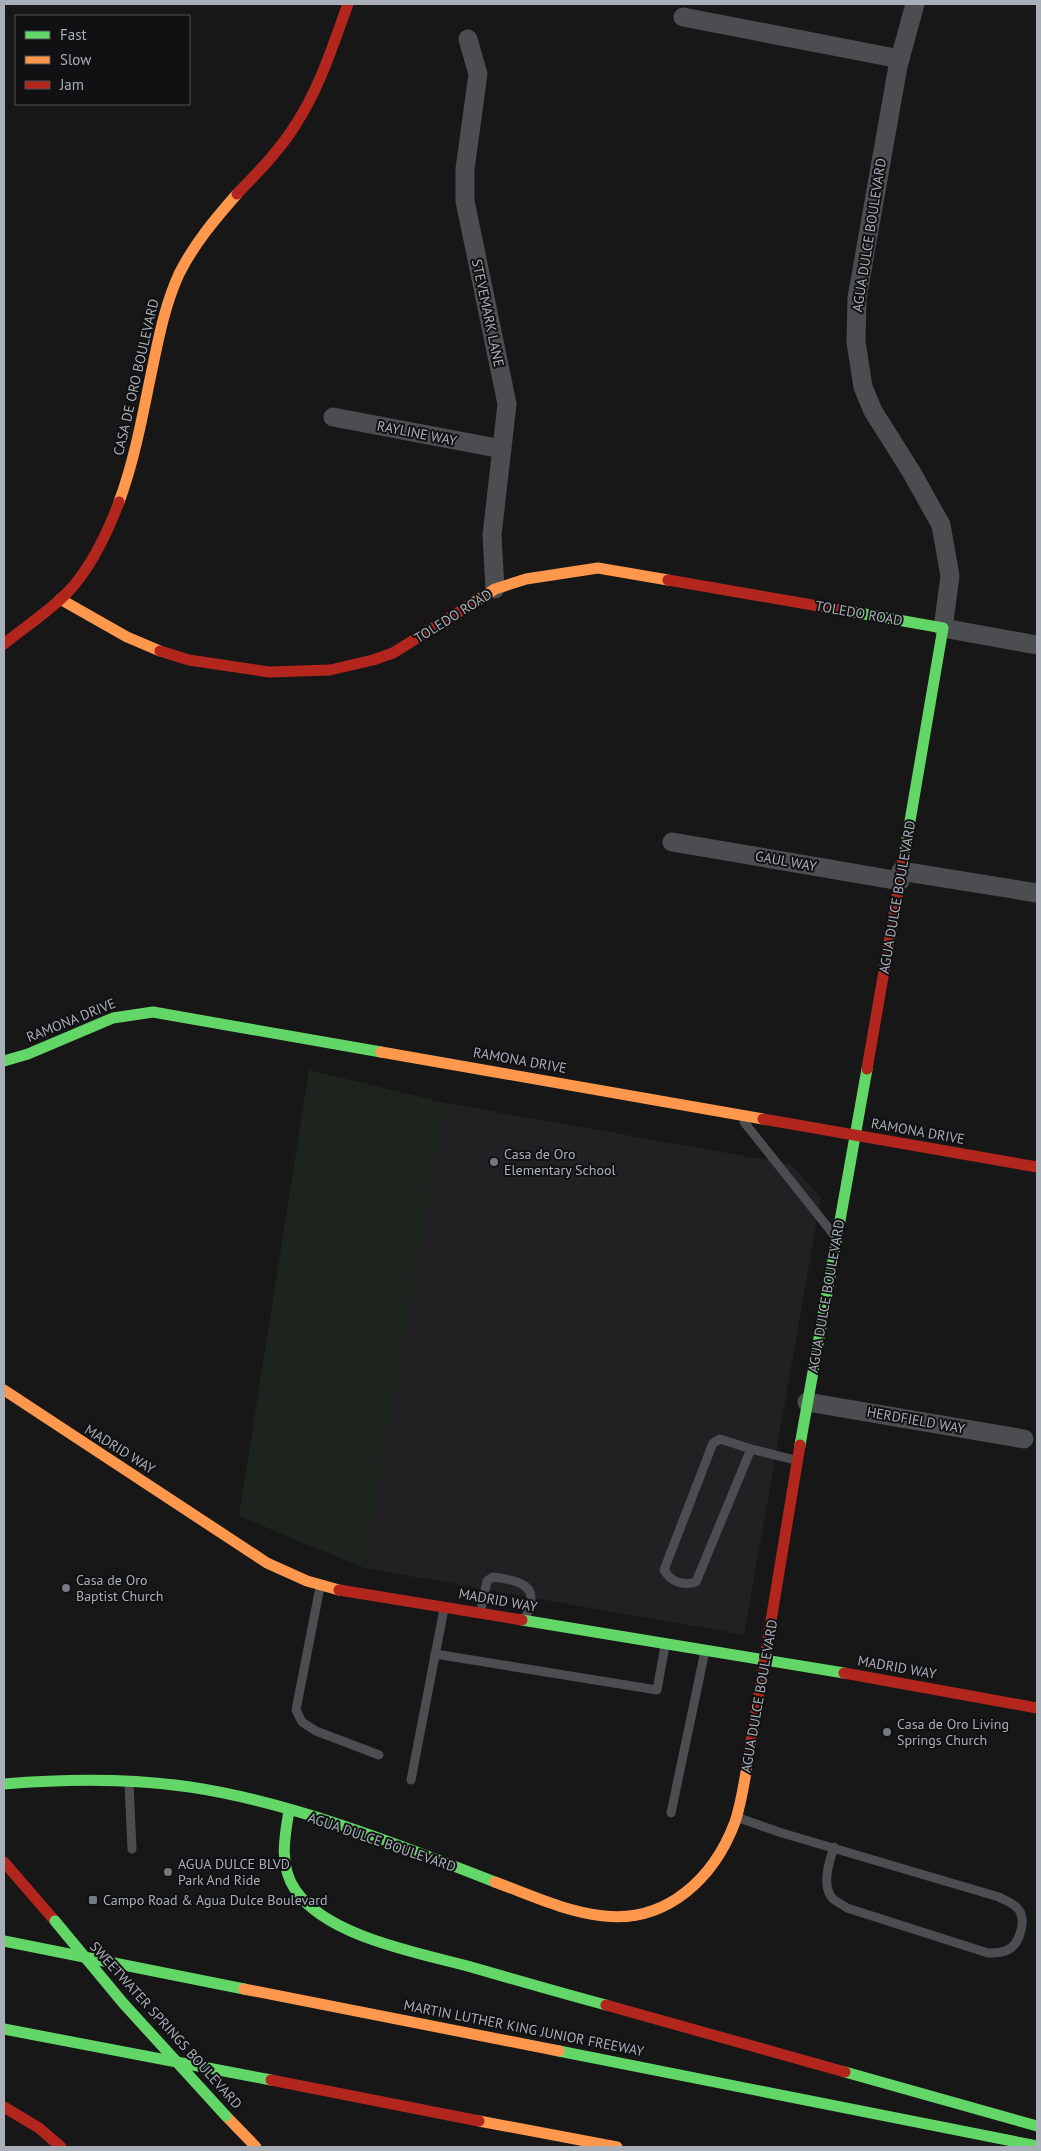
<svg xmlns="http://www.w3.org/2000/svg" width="1041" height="2151" font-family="'PT Sans',sans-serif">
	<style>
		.built { fill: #212123 }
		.green { fill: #1d241e }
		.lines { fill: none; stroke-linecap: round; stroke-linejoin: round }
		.lane { stroke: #4b4d50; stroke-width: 9 }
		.street { stroke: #4b4d50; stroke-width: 19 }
		.fast { stroke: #63d668; stroke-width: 11 }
		.slow { stroke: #ff974d; stroke-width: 11 }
		.jam { stroke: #b3261e; stroke-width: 11 }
		.fast-bridge { stroke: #63d668; stroke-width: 11 }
		.poi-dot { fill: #757a80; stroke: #111113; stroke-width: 2 }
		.labels { text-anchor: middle; stroke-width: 4; stroke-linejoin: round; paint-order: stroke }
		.street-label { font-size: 14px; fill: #a8afb8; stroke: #111113 }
		.poi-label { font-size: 14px; fill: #a8afb8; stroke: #111113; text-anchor: start }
	</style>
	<rect width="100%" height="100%" fill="#171717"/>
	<!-- built -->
	<path class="built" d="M446,1103l344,61 31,33 -77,438 -380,-67z"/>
	<!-- green -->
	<path class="green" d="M309,1070l137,33 -82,465 -125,-52z"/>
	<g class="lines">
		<!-- lane -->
		<g class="lane">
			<path d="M744,1122l90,113"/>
			<path d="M720,1439l31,10 -55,133c-13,4 -25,0 -32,-12l49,-127z"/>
			<path d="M751,1449l44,11"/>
			<path d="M320,1587l-24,123 6,12 14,9 63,24"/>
			<path d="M481,1610l6,-29 6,-4c13,2 38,4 38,21 0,7 -4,14 -5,20"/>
			<path d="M435,1654l222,36 8,-44"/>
			<path d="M411,1780l33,-171"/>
			<path d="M129,1784l3,65"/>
			<path d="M671,1813l34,-162"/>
			<path d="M739,1818l43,15 217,64c7,4 15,6 20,13 7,10 1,30 -7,37 -7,6 -16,6 -24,6l-141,-45c-4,-3 -10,-6 -14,-9 -12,-13 -4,-37 1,-52"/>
		</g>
		<!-- street -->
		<g class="street">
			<path d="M915,4l-17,62 -41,232 -1,44 7,45 10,24 39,62 29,52 9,51 -7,52 94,17"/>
			<path d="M683,17l217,42"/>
			<path d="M468,39l10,35 -13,95v32l42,203 -15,131 3,54"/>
			<path d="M333,417l169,32"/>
			<path d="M672,842l228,39"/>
			<path d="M901,871l136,22"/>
			<path d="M807,1402l217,37"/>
		</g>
		<!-- fast -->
		<g class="fast">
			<path d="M853,612l90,16 -40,234"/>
			<path d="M4,1061l24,-7 85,-36 40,-6 228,40"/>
			<path d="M800,1445l67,-376"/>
			<path d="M522,1620l322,53"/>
			<path d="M4,1784c62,-5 124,-6 186,3 101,15 210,58 305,95"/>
			<path d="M289,1811c-5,28 -10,56 7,80 32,46 124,62 175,76 45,13 90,26 135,38"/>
			<path d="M4,1941l240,48"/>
			<path d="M4,2029l267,51"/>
			<path d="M559,2051l478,95"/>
			<path d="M845,2072l192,54"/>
		</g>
		<!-- slow -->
		<g class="slow">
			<path d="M119,502c14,-38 22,-78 30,-118 8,-37 14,-75 30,-110 15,-30 36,-55 58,-80"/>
			<path d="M60,599l67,38 33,14"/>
			<path d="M470,605l25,-16 31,-10 72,-11 70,12"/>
			<path d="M381,1052l382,67"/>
			<path d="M4,1390l263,173 40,18 32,9"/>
			<path d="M495,1882c35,13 71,30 109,34 63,7 110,-38 131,-94 6,-18 9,-37 12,-56"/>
			<path d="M244,1989l315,62"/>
			<path d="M226,2116l30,31"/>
			<path d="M479,2121l138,26"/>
		</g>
		<!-- jam -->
		<g class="jam">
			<path d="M237,194c21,-22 43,-44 59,-70 24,-37 37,-79 52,-120"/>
			<path d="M668,580l185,32"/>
			<path d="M4,644c21,-17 44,-32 63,-51 24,-25 40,-59 52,-91"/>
			<path d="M160,651l29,9 80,12 61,-2 43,-10 20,-7 77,-48"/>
			<path d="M867,1069l36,-207"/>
			<path d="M763,1119l274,48"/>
			<path d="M339,1590l183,30"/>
			<path d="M844,1673l193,35"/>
			<path d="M747,1766l53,-321"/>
			<path d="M4,1862l51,59"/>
			<path d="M606,2005l239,67"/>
			<path d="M271,2080l208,41"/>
			<path d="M4,2107l35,21 22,19"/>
		</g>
		<!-- fast-bridge -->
		<path class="fast-bridge" d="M55,1921l68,82 103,113"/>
	</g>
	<!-- markers -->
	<g class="poi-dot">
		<circle cx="494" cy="1162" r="5"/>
		<circle cx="66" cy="1588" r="5"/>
		<circle cx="887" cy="1732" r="5"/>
		<circle cx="168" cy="1872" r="5"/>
		<rect x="88" y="1895" width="10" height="10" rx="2.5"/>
	</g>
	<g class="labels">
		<!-- street labels -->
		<g class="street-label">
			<text transform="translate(869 235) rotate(-81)" y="5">AGUA DULCE BOULEVARD</text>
			<text transform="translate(488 313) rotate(78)" y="5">STEVEMARK LANE</text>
			<text transform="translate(136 377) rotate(-77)" y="5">CASA DE ORO BOULEVARD</text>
			<text transform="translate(417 433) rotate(11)" y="5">RAYLINE WAY</text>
			<text transform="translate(859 613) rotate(10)" y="5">TOLEDO ROAD</text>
			<text transform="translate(453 616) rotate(-32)" y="5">TOLEDO ROAD</text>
			<text transform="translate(786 861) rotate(10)" y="5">GAUL WAY</text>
			<text transform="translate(897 897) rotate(-80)" y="5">AGUA DULCE BOULEVARD</text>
			<text transform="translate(71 1020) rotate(-22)" y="5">RAMONA DRIVE</text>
			<text transform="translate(520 1060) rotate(10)" y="5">RAMONA DRIVE</text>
			<text transform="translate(918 1131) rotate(10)" y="5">RAMONA DRIVE</text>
			<text transform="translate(826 1296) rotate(-80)" y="5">AGUA DULCE BOULEVARD</text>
			<text transform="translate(916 1420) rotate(10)" y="5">HERDFIELD WAY</text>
			<text transform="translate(120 1449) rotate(32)" y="5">MADRID WAY</text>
			<text transform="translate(498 1600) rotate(10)" y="5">MADRID WAY</text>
			<text transform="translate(897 1667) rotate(10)" y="5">MADRID WAY</text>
			<text transform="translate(759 1696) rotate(-80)" y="5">AGUA DULCE BOULEVARD</text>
			<text transform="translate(382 1842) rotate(19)" y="5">AGUA DULCE BOULEVARD</text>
			<text transform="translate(166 2025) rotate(48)" y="5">SWEETWATER SPRINGS BOULEVARD</text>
			<text transform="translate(524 2028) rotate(11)" y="5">MARTIN LUTHER KING JUNIOR FREEWAY</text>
		</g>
		<!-- poi labels -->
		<g class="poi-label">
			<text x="504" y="1159">Casa de Oro<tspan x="504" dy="16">Elementary School</tspan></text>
			<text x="76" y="1585">Casa de Oro<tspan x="76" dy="16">Baptist Church</tspan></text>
			<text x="897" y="1729">Casa de Oro Living<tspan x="897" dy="16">Springs Church</tspan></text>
			<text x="178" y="1869">AGUA DULCE BLVD<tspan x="178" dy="16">Park And Ride</tspan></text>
			<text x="103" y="1905">Campo Road &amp; Agua Dulce Boulevard</text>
		</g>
	</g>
	<!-- border -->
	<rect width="1041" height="2151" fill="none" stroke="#a8afb8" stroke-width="10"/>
	<!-- legend -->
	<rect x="15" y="15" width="175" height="90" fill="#111113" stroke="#4d5055"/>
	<rect x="25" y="31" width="25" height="8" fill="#63d668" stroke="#4d5055"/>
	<text x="60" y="40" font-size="15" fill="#a8afb8">Fast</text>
	<rect x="25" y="56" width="25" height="8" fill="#ff974d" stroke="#4d5055"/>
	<text x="60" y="65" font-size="15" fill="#a8afb8">Slow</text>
	<rect x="25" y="81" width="25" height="8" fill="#b3261e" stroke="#4d5055"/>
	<text x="60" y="90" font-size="15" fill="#a8afb8">Jam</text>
</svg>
